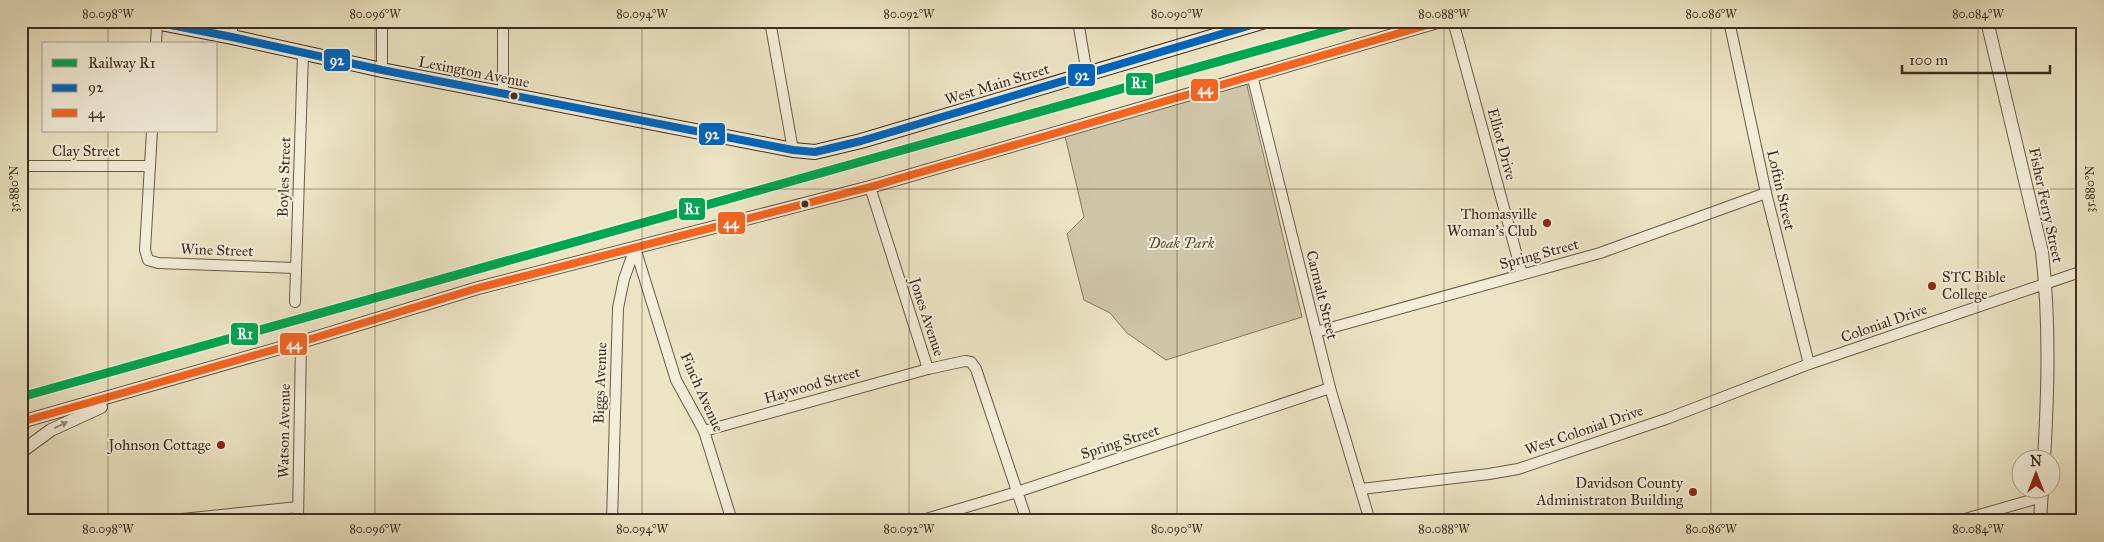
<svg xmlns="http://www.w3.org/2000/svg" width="2104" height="542" font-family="'IM FELL Great Primer',serif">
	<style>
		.green { fill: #cfc5a8; stroke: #877864 }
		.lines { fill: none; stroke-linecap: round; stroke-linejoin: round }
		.minor-casing { stroke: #6a5a48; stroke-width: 12 }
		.tertiary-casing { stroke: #6a5a48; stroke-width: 14 }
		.secondary-casing { stroke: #3f2c1f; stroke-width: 16 }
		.minor { stroke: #f3edd9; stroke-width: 10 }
		.tertiary { stroke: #f3edd9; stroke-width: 12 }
		.secondary { stroke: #f3edd9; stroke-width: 14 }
		.bus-1-casing { stroke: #f3edd9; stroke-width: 11 }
		.bus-2-casing { stroke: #f3edd9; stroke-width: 11 }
		.bus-1 { stroke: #0065bd; stroke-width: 8 }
		.bus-2 { stroke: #f26522; stroke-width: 8 }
		.rail-1-casing { stroke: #f3edd9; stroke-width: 12 }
		.rail-1 { stroke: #00a651; stroke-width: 9 }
		.oneway { fill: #998c7c }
		.ticks { fill: none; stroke: #3f2c1f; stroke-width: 1; stroke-opacity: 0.45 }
		.bus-dot { fill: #3f2c1f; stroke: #f3edd9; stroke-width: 2 }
		.poi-dot { fill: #8f2418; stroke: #f3edd9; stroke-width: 2 }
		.labels { text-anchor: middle; stroke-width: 4; stroke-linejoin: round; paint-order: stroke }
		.street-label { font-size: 15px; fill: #3f2c1f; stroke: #f3edd9 }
		.poi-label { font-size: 15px; fill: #3f2c1f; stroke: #f3edd9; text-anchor: end }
		.park-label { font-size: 15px; font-style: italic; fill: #5c4b3a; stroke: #f3edd9 }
		.line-badge { stroke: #f3edd9; stroke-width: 2 }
		.badge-label { font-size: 14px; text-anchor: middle; font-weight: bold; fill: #fff }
		.neatline { fill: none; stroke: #3f2c1f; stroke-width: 2 }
		.ticks-label { font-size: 12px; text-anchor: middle; fill: #3f2c1f }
	</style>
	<rect width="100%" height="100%" fill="#ece4c4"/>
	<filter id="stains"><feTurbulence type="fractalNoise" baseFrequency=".004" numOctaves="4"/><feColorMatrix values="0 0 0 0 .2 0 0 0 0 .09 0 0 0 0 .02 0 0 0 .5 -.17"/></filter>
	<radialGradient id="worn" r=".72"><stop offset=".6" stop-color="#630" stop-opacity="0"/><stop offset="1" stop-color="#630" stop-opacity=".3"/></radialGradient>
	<!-- green -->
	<path class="green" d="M1245,77l57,240 -136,43 -39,-27 -17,-20 -26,-13 -17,-66 17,-17 -19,-81z"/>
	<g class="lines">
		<!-- minor casing -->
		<g class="minor-casing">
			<g id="minor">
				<path d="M382,21v49"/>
				<path d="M503,21v73"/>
				<path d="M770,21l23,129"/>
				<path d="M1078,21l9,53"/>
				<path d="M1453,21l69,253"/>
				<path d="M1729,21l37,172 43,171"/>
				<path d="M232,37v-16"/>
				<path d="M156,44l1,-21"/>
				<path d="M1252,75l78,313 40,133"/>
				<path d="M152,131l-7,119 3,10 10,3 137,5"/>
				<path d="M21,166h129"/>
				<path d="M870,187l58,182"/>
				<path d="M635,248l41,132 28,51 28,90"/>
				<path d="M295,302l8,-249"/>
				<path d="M1316,332l284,-79 166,-60"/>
				<path d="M704,431l224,-62 37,-8 6,1 5,7 51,152"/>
				<path d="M1361,489l128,-15 29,-5 151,-51 140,-54 274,-93"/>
				<path d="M82,521l9,-2 53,2"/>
				<path d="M163,521l135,-14"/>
				<path d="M298,521l3,-179"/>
				<path d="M612,521l6,-213 6,-29 11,-31"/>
				<path d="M919,521l98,-29 313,-104"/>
				<path d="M1958,521l84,-24"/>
			</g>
		</g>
		<!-- tertiary casing -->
		<g class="tertiary-casing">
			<g id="tertiary">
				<path d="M1987,21l55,231c8,70 6,138 2,208"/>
				<path d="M21,422l280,-80 177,-54 392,-101 571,-166"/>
				<path d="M21,452l30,-22 50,-23"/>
				<path d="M2040,521l2,-31"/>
			</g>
		</g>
		<!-- secondary casing -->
		<g class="secondary-casing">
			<path id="secondary" d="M150,21l82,16 150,33 411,80 22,2 46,-11 404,-120"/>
		</g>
		<!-- minor -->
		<use href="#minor" class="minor"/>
		<!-- tertiary -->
		<use href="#tertiary" class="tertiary"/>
		<!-- secondary -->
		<use href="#secondary" class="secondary"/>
		<!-- bus-1 casing -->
		<g class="bus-1-casing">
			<path id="bus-1" d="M150,21l82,16 150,33 411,80 22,2 46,-11 404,-120"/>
		</g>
		<!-- bus-2 casing -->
		<g class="bus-2-casing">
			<path id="bus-2" d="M21,422l280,-80 177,-54 392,-101 571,-166"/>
		</g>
		<!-- bus-1 -->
		<use href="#bus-1" class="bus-1"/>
		<!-- bus-2 -->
		<use href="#bus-2" class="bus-2"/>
		<!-- rail-1 casing -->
		<g class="rail-1-casing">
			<path id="rail-1" d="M21,397l1342,-376"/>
		</g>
		<!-- rail-1 -->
		<use href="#rail-1" class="rail-1"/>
	</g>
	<!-- one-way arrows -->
	<defs><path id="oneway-solid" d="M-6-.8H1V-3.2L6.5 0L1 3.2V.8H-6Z" transform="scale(1.25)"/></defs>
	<use class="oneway" href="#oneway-solid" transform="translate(61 425) rotate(-26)"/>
	<!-- ticks -->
	<path class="ticks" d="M108,21v23M375,21v500M642,21v500M909,21v500M1177,21v500M1444,21v500M1711,21v500M1978,21v500M108,131v390M21,189h2062M21,517h2062"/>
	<!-- markers -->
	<g class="bus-dot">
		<circle cx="514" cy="96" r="4.5"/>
		<circle cx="805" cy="204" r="4.5"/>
	</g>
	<g class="poi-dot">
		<circle cx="1547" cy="223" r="5"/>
		<circle cx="1932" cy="286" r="5"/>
		<circle cx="221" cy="445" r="5"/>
		<circle cx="1693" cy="492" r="5"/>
	</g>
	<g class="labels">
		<!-- street labels -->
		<g class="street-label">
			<text transform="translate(474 72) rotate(11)" y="5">Lexington Avenue</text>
			<text transform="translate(997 84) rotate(-17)" y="5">West Main Street</text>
			<text transform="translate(1502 144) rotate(75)" y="5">Elliot Drive</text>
			<text x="86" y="156">Clay Street</text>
			<text transform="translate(284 177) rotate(-88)" y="5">Boyles Street</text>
			<text transform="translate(1781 190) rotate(77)" y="5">Loftin Street</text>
			<text transform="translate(2046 205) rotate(78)" y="5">Fisher Ferry Street</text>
			<text transform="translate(217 250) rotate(2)" y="5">Wine Street</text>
			<text transform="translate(1539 254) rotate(-15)" y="5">Spring Street</text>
			<text transform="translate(1322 295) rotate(76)" y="5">Carmalt Street</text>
			<text transform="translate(927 317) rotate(72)" y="5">Jones Avenue</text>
			<text transform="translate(1884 323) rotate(-19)" y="5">Colonial Drive</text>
			<text transform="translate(600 383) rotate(-88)" y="5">Biggs Avenue</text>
			<text transform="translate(812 385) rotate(-16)" y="5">Haywood Street</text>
			<text transform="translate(702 392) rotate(66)" y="5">Finch Avenue</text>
			<text transform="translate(1584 430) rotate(-19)" y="5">West Colonial Drive</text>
			<text transform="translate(284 431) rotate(-89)" y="5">Watson Avenue</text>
			<text transform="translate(1120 442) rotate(-18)" y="5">Spring Street</text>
		</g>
		<!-- poi labels -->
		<g class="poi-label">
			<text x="1537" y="219">Thomasville<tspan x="1537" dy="17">Woman's Club</tspan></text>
			<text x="1942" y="282" text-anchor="start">STC Bible<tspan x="1942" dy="17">College</tspan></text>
			<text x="211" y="450">Johnson Cottage</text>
			<text x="1683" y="488">Davidson County<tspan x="1683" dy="17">Administraton Building</tspan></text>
		</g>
		<!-- park labels -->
		<g class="park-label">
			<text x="1181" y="248">Doak Park</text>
		</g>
	</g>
	<g class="line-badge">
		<rect x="323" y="48" width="28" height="24" rx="5" fill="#0065bd"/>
		<rect x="1067" y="63" width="29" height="24" rx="5" fill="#0065bd"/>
		<rect x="1125" y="72" width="29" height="24" rx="5" fill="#00a651"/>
		<rect x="1190" y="78" width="29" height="24" rx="5" fill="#f26522"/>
		<rect x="698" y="122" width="28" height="24" rx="5" fill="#0065bd"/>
		<rect x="678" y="197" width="28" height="24" rx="5" fill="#00a651"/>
		<rect x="717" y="211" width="29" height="24" rx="5" fill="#f26522"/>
		<rect x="230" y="322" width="29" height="24" rx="5" fill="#00a651"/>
		<rect x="279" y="332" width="29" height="24" rx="5" fill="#f26522"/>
	</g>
	<g class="badge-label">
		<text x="337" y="65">92</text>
		<text x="1082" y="80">92</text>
		<text x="1139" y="88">R1</text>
		<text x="1205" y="94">44</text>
		<text x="712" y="139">92</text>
		<text x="692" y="214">R1</text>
		<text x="731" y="228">44</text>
		<text x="245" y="339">R1</text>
		<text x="294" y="349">44</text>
	</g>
	<!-- margin -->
	<rect width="2104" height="542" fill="none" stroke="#ece4c4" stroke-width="55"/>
	<!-- legend -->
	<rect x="42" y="42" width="175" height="90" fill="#f3edd9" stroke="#aba08f"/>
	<rect x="52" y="59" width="25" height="8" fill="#00a651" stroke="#aba08f"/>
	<text x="88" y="68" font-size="15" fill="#3f2c1f">Railway R1</text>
	<rect x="52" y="84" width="25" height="8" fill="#0065bd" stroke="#aba08f"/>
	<text x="88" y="92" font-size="15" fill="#3f2c1f">92</text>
	<rect x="52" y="109" width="25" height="8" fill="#f26522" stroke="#aba08f"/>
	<text x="88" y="118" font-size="15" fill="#3f2c1f">44</text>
	<!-- north arrow -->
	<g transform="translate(2036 474)"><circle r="24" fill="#f3edd9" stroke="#aba08f"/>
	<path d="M0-4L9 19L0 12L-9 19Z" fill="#8f2418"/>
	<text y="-8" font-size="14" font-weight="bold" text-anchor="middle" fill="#3f2c1f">N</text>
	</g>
	<!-- scale -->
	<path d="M1902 65v8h148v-8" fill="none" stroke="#3f2c1f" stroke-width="2.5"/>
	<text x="1909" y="65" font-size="15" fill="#3f2c1f" stroke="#f3edd9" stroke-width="4" paint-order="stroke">100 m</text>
	<rect x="28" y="28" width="2048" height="486" class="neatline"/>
	<g class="ticks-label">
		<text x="108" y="18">80.098°W</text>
		<text x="375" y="18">80.096°W</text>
		<text x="642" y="18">80.094°W</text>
		<text x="909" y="18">80.092°W</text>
		<text x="1177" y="18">80.090°W</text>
		<text x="1444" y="18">80.088°W</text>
		<text x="1711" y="18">80.086°W</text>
		<text x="1978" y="18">80.084°W</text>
		<text transform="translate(14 189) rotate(-90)" y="4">35.880°N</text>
		<text transform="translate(2090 189) rotate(-90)" y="4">35.880°N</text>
		<text x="108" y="533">80.098°W</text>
		<text x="375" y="533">80.096°W</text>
		<text x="642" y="533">80.094°W</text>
		<text x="909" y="533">80.092°W</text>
		<text x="1177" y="533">80.090°W</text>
		<text x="1444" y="533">80.088°W</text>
		<text x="1711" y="533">80.086°W</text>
		<text x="1978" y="533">80.084°W</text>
	</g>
	<rect width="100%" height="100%" filter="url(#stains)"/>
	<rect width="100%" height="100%" fill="url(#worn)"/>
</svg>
